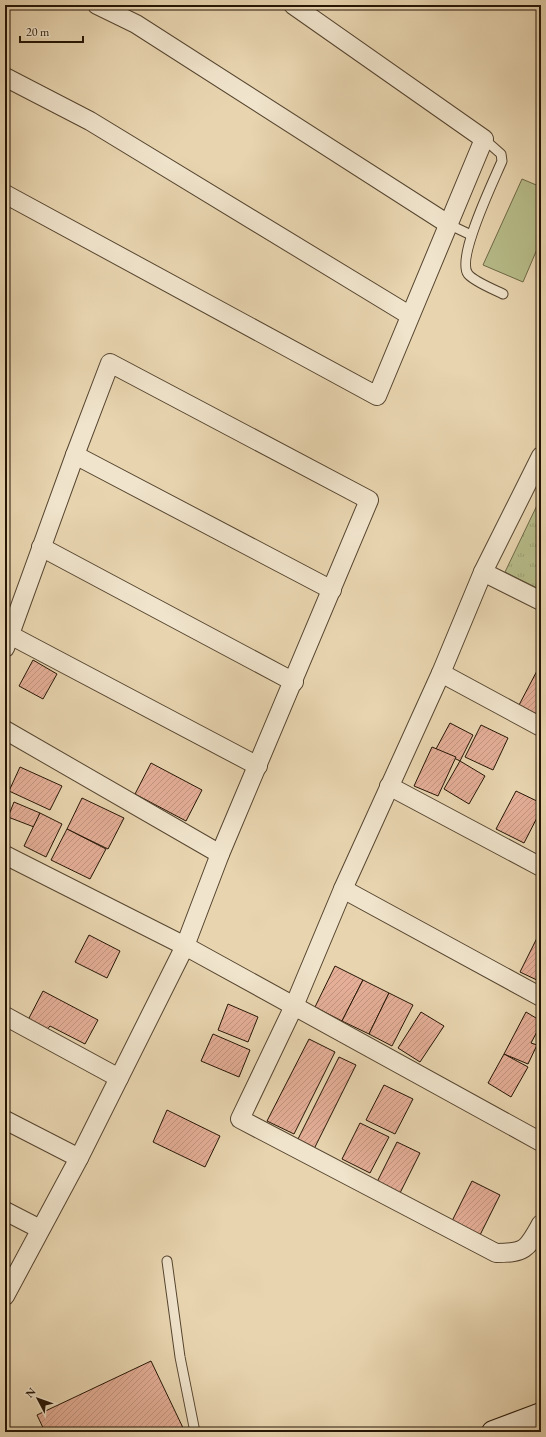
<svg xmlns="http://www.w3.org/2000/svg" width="546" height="1437" font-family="'EB Garamond',serif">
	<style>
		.grass { fill: url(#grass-tufts); stroke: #6e6948 }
		.park { fill: #b7bd8a; stroke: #6e6948 }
		.building { fill: url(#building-hatch); stroke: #251505 }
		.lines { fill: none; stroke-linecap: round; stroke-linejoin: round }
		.service-casing { stroke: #564530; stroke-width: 11 }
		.minor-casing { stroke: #564530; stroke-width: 20 }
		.secondary-casing { stroke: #251505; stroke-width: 24 }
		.service { stroke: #f0e4cc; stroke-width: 9 }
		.minor { stroke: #f0e4cc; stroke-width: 18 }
		.secondary { stroke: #f0e4cc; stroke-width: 22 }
	</style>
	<defs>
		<pattern id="grass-tufts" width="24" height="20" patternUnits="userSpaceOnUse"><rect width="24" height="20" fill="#b7bd8a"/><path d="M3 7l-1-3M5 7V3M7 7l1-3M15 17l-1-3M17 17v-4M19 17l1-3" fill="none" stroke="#9da276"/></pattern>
		<pattern id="building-hatch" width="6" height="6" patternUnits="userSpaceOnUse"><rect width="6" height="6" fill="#e4ae97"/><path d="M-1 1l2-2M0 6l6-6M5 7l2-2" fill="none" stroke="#c39581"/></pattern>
	</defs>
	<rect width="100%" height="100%" fill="#e8d5b0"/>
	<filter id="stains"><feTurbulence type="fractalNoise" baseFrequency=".005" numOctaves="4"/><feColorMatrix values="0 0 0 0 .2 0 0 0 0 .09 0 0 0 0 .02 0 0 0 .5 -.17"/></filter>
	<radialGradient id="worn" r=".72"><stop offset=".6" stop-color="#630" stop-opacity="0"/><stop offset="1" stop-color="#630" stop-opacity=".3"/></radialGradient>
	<!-- grass -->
	<path class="grass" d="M541,497v93l-36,-18z"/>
	<!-- park -->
	<path class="park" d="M522,179l19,8v53l-18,42 -40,-17z"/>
	<!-- building -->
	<g class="building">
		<path d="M33,660l24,14 -14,25 -24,-13z"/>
		<path d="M539,667h2v50l-22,-12z"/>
		<path d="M450,723l23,12 -13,26 -24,-12z"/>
		<path d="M481,725l27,13 -15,32 -28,-13z"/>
		<path d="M432,747l24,10 -18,39 -24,-10z"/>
		<path d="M460,761l25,15 -16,28 -25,-15z"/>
		<path d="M151,763l51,27 -16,31 -51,-27z"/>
		<path d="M20,767l42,19 -12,24 -41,-19z"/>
		<path d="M516,791l25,12v7l-17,33 -28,-14z"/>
		<path d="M82,798l42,20 -16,31 -41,-20z"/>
		<path d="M14,802l26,11 -6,14 -26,-10z"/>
		<path d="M40,813l22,11 -16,33 -22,-11z"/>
		<path d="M67,829l39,20 -16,30 -39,-19z"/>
		<path d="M89,935l31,16 -13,27 -32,-16z"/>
		<path d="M537,938l4,2v42l-21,-10z"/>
		<path d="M335,966l28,14 -21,41 -27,-14z"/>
		<path d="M363,980l26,13 -20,41 -27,-13z"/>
		<path d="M43,991l55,29 -13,24 -35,-18 -4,5 -18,-11z"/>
		<path d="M389,993l24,12 -21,41 -23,-12z"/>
		<path d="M228,1004l30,13 -10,25 -30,-12z"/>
		<path d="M421,1012l23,14 -24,36 -22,-14z"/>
		<path d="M526,1012l15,9v3l-10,19 6,2 -9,19 -24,-10z"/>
		<path d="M213,1034l37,16 -11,27 -38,-16z"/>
		<path d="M309,1039l26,13 -41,82 -27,-13z"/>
		<path d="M504,1054l24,13 -17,30 -23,-14z"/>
		<path d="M339,1057l17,8 -43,86 -17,-8z"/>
		<path d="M384,1085l29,14 -18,35 -29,-14z"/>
		<path d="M167,1110l53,26 -15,31 -52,-25z"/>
		<path d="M360,1123l29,14 -19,36 -28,-14z"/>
		<path d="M397,1142l23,11 -22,44 -23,-11z"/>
		<path d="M472,1181l28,14 -21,42 -28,-14z"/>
		<path d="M151,1361l34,71h-140l-8,-17z"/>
	</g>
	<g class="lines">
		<!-- service casing -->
		<g class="service-casing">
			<g id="service">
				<path d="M484,139l17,15 1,7c-8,19 -46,97 -34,113 5,7 27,16 35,20"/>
				<path d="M448,224l23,11"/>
				<path d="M167,1261l13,96 15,75"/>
			</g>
		</g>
		<!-- minor casing -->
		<g class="minor-casing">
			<g id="minor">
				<path d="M97,5l39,19 312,200"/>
				<path d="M5,77l85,44 319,194"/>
				<path d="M5,194l372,202 107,-257 -191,-134"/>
				<path d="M75,455l257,135"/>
				<path d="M541,456l-58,116 -42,101 -98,216 -49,117 -54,113 256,134c30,0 31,-4 45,-29"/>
				<path d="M41,547l253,135"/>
				<path d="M483,572l58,29"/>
				<path d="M10,635l248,131"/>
				<path d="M5,648l70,-193 35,-92 259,137 -149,354 -35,92 -106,212 -74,138"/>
				<path d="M441,673l100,54"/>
				<path d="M5,730l215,124"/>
				<path d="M389,786l152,81"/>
				<path d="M5,855l180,91 356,196"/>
				<path d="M343,889l198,108"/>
				<path d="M5,1016l114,62"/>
				<path d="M5,1120l74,38"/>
				<path d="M5,1211l35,18"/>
			</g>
		</g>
		<!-- secondary casing -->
		<g class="secondary-casing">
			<path id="secondary" d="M493,1432l48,-18"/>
		</g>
		<!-- service -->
		<use href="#service" class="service"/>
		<!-- minor -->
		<use href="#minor" class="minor"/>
		<!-- secondary -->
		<use href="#secondary" class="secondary"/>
	</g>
	<!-- margin -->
	<rect width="546" height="1437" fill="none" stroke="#e8d5b0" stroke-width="20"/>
	<rect x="6" y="6" width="534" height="1425" fill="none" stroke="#251505" stroke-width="2"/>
	<rect x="10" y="10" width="526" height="1417" fill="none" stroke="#251505"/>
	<!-- north arrow -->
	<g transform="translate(38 1399) rotate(311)" stroke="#f0e4cc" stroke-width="3" paint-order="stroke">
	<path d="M0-3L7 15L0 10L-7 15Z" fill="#251505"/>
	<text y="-6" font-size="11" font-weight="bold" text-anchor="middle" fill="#251505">N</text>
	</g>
	<!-- scale -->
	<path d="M20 36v6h63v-6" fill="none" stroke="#251505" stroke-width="2"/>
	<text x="26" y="36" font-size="12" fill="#251505" stroke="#f0e4cc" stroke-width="3" paint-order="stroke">20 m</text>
	<rect width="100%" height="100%" filter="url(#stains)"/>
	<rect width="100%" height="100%" fill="url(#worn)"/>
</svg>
